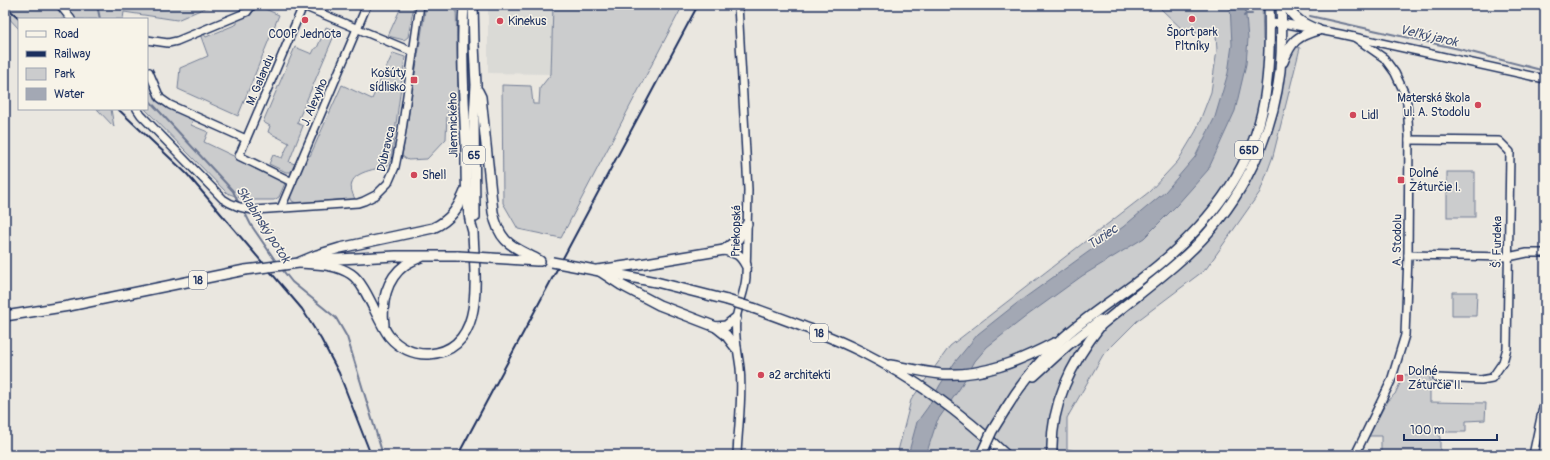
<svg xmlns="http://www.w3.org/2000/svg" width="1550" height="460" font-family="Pangolin,sans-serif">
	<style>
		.built { fill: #dadad6 }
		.green { fill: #cbcccd; stroke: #737e96 }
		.water { fill: #a3a8b4; stroke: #6d7892 }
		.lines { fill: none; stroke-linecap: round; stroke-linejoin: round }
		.stream { stroke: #6d7892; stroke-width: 2 }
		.minor-casing { stroke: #1b2f5e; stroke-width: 10 }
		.major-casing { stroke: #1b2f5e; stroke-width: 12 }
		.minor { stroke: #f7f3e8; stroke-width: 7 }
		.major { stroke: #f7f3e8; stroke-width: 9 }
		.rail { stroke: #1b2f5e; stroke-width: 2 }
		.major-bridge-casing { stroke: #1b2f5e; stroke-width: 12; stroke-linecap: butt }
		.major-bridge { stroke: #f7f3e8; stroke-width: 9 }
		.poi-dot { fill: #d1495b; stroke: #f7f3e8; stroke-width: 1.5 }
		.labels { text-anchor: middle; stroke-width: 3; stroke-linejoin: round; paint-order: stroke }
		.shield { fill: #f7f3e8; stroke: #5d6a87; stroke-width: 1 }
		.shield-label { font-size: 11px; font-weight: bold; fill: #1b2f5e }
		.poi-label { font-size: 12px; fill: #1b2f5e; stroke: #f7f3e8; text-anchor: start }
		.street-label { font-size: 12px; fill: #1b2f5e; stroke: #f7f3e8 }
		.water-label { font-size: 13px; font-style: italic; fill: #445378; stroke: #f7f3e8 }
	</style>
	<rect width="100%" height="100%" fill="#eae7e0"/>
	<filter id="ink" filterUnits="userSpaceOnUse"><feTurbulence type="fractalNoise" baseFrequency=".025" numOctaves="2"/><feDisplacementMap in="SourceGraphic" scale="8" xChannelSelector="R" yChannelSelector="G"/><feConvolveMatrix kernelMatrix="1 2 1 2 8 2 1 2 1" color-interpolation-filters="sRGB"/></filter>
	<g filter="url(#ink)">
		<!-- built -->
		<path class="built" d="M488,5h65l-2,69 -63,-1z"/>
		<!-- green -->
		<g class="green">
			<path d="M5,5h86l7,5v-5h114l-35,15 -53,-8 -1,7h-104v10l-14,-15z"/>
			<path d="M402,5h12l-6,32 -4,3 -16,-4z"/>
			<path d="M426,5h30l2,93 -3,7 -8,8 -1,26 -19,20 -19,1 -6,-4z"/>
			<path d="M553,5h130l-122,233 -43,-9 -15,-26 -1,-118 29,1 2,18h6l1,-16 11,-14z"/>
			<path d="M1137,5h125l1,35 37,8 -27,108 -13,36 -54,77 -69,52 -34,34 -36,63v31l25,6h-195l14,-55 39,-54 199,-154 29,-31 18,-30 15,-39 6,-42 -1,-14 -32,-5 -24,-23z"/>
			<path d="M258,6l21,9 -41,101 -60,-27 2,-21 28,-12 -8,-22 3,-1 3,4 31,-13v-6l16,-6z"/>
			<path d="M467,15h2l1,96h-1z"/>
			<path d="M326,27l10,4 -39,92 6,3 -14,36 6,2 -4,8h-5l-17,-8 4,-9 9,3 7,-15 -21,-11 2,-6 -7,-4 32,-75 17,7 3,-6h2z"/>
			<path d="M393,53l12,4 -14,104 -4,5c-18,5 -46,7 -32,33l-59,4 -4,-2 -2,-5 16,-41 4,1 32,-71 30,14z"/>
			<path d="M147,83l17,23 29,13 -2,6 17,7 -4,10 82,39 -7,16 -5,3h-28l-19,-7 -82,-84h2z"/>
			<path d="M97,109h14l3,18z"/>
			<rect x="1447" y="172" width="28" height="45"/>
			<path d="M1452,292h25l-1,24h-24z"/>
			<path d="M1413,374l17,1v27l56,1 -1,17 -19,1v11h-26v23h-53l-6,-1v-18h-12l18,-35 8,-7 9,-19z"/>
		</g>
		<!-- water -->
		<path class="water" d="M1230,5h15l3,34 -2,25 -11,47 -27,59 -31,35 -33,33 -62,38 -54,39 -41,32 -12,14 -15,27 -23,33 -11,34h-18l9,-33 11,-15 12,-22 15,-23 23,-28 38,-30 107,-77 42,-35 30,-35 20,-40 13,-44 4,-28z"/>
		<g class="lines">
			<!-- stream -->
			<g class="stream">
				<path d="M97,5l3,14"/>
				<path d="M1244,16l2,-2h6"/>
				<path d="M1310,16l149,33 86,22"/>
				<path d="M147,98l86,93 6,13"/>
				<path d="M243,209l8,16 26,38"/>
				<path d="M281,268l11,14 44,36 11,19 36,118"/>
			</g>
			<!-- minor casing -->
			<g class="minor-casing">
				<g id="minor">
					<path d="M60,5l11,14"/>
					<path d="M301,5l112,47"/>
					<path d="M1269,23l18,1 53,10 205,45"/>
					<path d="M1354,37l30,21 11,15 9,19 3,11 2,33 -1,119 -3,80 -14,46 -36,74"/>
					<path d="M147,40l21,3 9,-2 70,-29 5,-7"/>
					<path d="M149,72l11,26 10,7 76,34"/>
					<path d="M137,109l4,6 82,84c10,7 19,9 31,11l104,-7 6,-2 12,-6 12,-12 7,-16 6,-30 19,-132"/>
					<path d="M1409,140l90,1 11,11 -3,196 -4,14 -11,16 -11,2 -44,-2"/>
					<path d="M292,182l-53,-26 64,-150"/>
					<path d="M281,208l86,-203"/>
					<path d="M1408,255l100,2 19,-4h18"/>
					<path d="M737,455c1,-28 6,-59 3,-87 -2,-17 -6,-30 -4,-49 2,-14 9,-27 10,-42l2,-87 -10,-185"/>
					<path d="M1533,455l12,-57"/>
				</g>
			</g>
			<!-- major casing -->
			<g class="major-casing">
				<g id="major">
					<path d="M473,5l1,40 2,40 -2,32 1,100"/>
					<path d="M1286,5c8,14 17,19 32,25"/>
					<path d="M1283,62c8,-21 14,-26 35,-32"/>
					<path d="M478,91l3,6 12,115c7,33 20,34 47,49"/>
					<path d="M724,250l14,-11 9,-15"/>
					<path d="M491,258l46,3"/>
					<path d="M320,260l76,-4h62"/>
					<path d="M300,262l17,-7 23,-7 93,-20c18,-8 26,-21 33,-39"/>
					<path d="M299,263c18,1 37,1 52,11 15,10 26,46 38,62 10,12 25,19 40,18 59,-4 45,-82 44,-122 -8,-25 -7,-62 -7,-89 -2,-45 -5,-92 -2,-138"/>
					<path d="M579,267l77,15 71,18"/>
					<path d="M598,270l23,15 38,20 57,22 10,8 10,13"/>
					<path d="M598,270l42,-6 84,-14c13,3 16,4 22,15"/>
					<path d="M753,308c36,13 73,26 107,43 54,27 103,63 146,104"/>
					<path d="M5,316l64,-10 176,-36"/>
					<path d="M384,325c-3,-22 2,-46 21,-60 4,-3 11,-6 16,-8"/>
					<path d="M716,327l10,-1 10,-8"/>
					<path d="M890,365c17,3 33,7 51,9 41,3 78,-13 113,-31"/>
					<path d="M1034,376l34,-31 32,-25"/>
					<path d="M1005,410c16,-26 34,-49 56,-70 24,-23 54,-41 80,-61 58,-44 110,-103 123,-177 6,-33 6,-64 5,-97"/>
					<path d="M1052,455c-2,-50 19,-92 49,-130 25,-21 51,-40 75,-61 58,-49 95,-117 104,-193 2,-22 2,-44 1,-66"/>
				</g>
			</g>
			<!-- minor -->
			<use href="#minor" class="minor"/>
			<!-- major -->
			<use href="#major" class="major"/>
			<!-- rail -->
			<g class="rail">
				<path d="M5,6l15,13"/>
				<path d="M118,109l69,65 115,135 19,30 18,34 32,82"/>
				<path d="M458,455l240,-450"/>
			</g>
			<!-- major-bridge casing -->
			<g class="major-bridge-casing">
				<g id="major-bridge">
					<path d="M458,256l33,2"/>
					<path d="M552,262l27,5"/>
					<path d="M245,270l54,-7"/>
					<path d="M727,300l26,8"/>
					<path d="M981,455l11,-24 13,-21"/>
				</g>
			</g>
			<!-- major-bridge -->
			<use href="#major-bridge" class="major-bridge"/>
		</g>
	</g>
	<!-- markers -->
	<g class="poi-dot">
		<circle cx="1192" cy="19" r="4"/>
		<circle cx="305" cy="20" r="4"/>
		<circle cx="500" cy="21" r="4"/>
		<rect x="410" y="76" width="8" height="8" rx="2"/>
		<circle cx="1478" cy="105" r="4"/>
		<circle cx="1353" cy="115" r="4"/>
		<circle cx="414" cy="175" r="4"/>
		<rect x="1397" y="176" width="8" height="8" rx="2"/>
		<circle cx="761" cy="375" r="4"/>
		<rect x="1396" y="374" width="8" height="8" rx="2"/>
	</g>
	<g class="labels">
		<!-- shield labels -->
		<g class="shield">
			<rect x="1235" y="141" width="28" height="18" rx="3"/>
			<rect x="463" y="146" width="22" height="18" rx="3"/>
			<rect x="189" y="271" width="18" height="18" rx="3"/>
			<rect x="810" y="324" width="18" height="18" rx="3"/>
		</g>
		<g class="shield-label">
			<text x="1249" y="154">65D</text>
			<text x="474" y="159">65</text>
			<text x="198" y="284">18</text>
			<text x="819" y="337">18</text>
		</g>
		<!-- poi labels -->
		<g class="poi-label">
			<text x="508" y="25">Kinekus</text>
			<text x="1192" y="36" text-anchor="middle">Šport park<tspan x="1192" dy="14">Pltníky</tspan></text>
			<text x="305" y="38" text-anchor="middle">COOP Jednota</text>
			<text x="406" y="77" text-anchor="end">Košúty<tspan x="406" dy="14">sídlisko</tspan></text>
			<text x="1470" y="102" text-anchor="end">Materská škola<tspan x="1470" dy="14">ul. A. Stodolu</tspan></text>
			<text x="1361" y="119">Lidl</text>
			<text x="1409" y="177">Dolné<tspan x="1409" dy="14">Záturčie I.</tspan></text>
			<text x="422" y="179">Shell</text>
			<text x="1408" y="375">Dolné<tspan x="1408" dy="14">Záturčie II.</tspan></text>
			<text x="769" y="379">a2 architekti</text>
		</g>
		<!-- street labels -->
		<g class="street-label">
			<text transform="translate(260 80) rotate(-67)" y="4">M. Galandu</text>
			<text transform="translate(314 102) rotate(-67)" y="4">J. Alexyho</text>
			<text transform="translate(453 125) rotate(-91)" y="4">Jilemnického</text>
			<text transform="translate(386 149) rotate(-77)" y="4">Dúbravca</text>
			<text transform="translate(736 231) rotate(-89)" y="4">Priekopská</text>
			<text transform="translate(1397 240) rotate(-89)" y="4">A. Stodolu</text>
			<text transform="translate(1497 242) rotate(-89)" y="4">Š. Furdeka</text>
		</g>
		<!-- water labels -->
		<g class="water-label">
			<text transform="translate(1429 35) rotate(13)" y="5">Veľký jarok</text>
			<text transform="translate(264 224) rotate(57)" y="5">Sklabinský potok</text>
			<text transform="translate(1102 236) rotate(-34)" y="5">Turiec</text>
		</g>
	</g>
	<!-- margin -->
	<rect width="1550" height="460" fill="none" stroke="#f7f3e8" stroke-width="20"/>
	<rect x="10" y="10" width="1530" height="440" fill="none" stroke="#1b2f5e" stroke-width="1.5" filter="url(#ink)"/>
	<!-- legend -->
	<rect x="18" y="18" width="130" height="92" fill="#f7f3e8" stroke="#9fa5b1"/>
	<rect x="26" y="31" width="20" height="6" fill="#f7f3e8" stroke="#9fa5b1"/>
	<text x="54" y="38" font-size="12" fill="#1b2f5e">Road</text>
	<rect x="26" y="51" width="20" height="6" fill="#1b2f5e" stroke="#9fa5b1"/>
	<text x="54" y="58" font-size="12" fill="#1b2f5e">Railway</text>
	<rect x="26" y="68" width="20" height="12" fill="#cbcccd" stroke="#9fa5b1"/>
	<text x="54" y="78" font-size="12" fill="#1b2f5e">Park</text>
	<rect x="26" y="88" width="20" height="12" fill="#a3a8b4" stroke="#9fa5b1"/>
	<text x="54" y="98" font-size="12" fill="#1b2f5e">Water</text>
	<!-- scale -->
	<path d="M1404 434v6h93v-6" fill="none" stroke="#1b2f5e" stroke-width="2"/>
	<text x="1410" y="434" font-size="12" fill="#1b2f5e" stroke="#f7f3e8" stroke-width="3" paint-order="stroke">100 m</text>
</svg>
